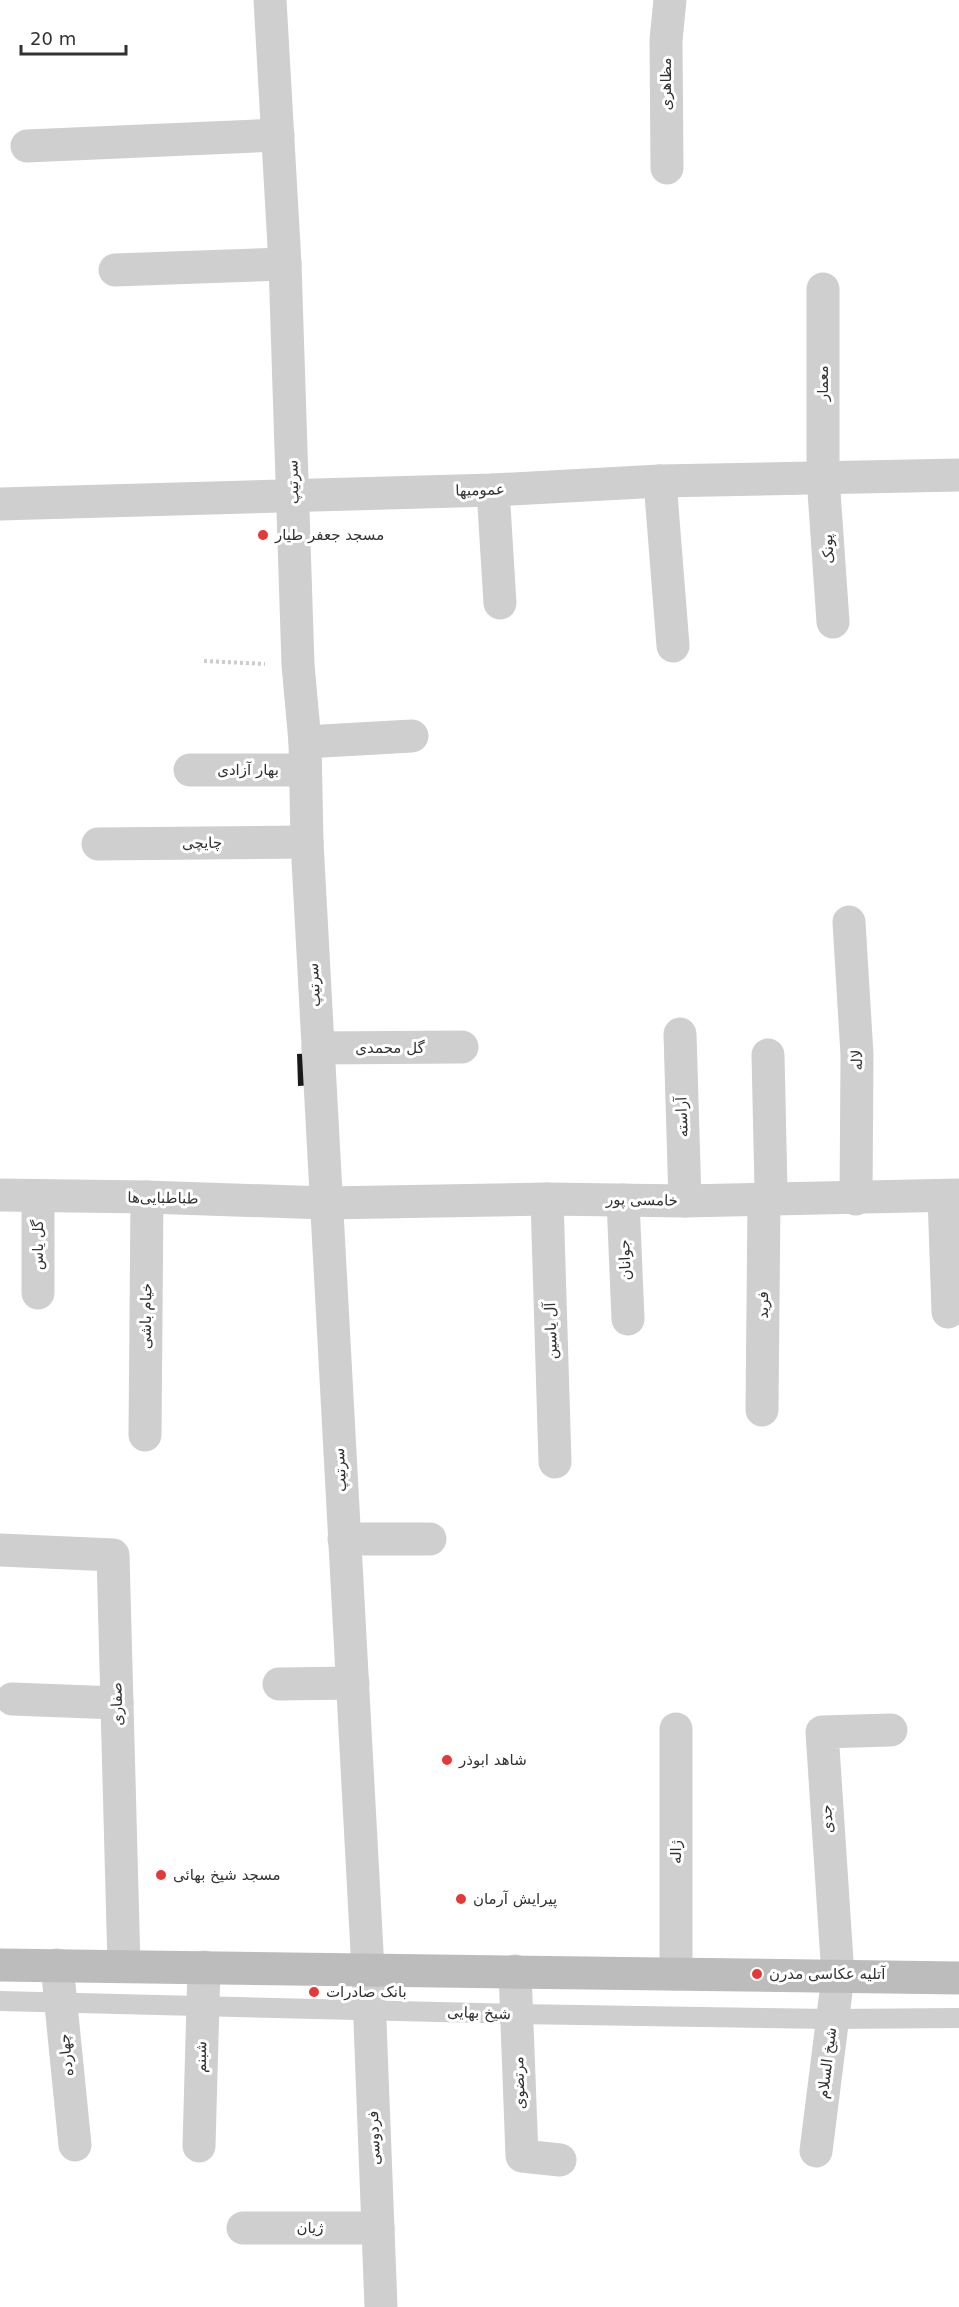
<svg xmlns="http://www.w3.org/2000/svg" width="959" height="2307" font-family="'DejaVu Sans','Noto Sans Arabic',sans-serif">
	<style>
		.building { fill: #191919 }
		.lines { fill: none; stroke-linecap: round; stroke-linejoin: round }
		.path { stroke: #ccc; stroke-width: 4; stroke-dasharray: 3 3; stroke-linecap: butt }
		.service { stroke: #cfcfcf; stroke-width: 20 }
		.minor { stroke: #cfcfcf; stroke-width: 33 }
		.secondary { stroke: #bcbcbc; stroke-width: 33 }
		.poi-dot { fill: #e53938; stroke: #fff; stroke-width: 2 }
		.labels { text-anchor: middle; stroke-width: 6; stroke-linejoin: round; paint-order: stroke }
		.street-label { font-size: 15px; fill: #323232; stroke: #fff }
		.poi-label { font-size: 15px; fill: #323232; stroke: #fff; text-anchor: start }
	</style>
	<rect width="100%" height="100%" fill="#fff"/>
	<!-- building -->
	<path class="building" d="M314,1053l2,32 -18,1 -1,-32z"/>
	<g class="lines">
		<!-- path -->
		<path class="path" d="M204,661l61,3"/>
		<!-- service -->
		<path class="service" d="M0,2001l517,13 315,5 127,-1"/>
		<!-- minor -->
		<g class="minor">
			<path d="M270,0l15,264 13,401 7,77 2,100 61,1128 13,337"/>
			<path d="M27,146l251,-11"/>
			<path d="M667,168l-1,-128 4,-40"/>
			<path d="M115,270l170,-6"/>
			<path d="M823,289v188l10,145"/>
			<path d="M660,481l13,165"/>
			<path d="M493,490l7,113"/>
			<path d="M0,504l493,-14 167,-9 299,-6"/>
			<path d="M305,742l107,-6"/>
			<path d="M190,770h115"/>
			<path d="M98,844l209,-2"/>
			<path d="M849,922l8,133 -1,144"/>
			<path d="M680,1034l5,167"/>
			<path d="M318,1048l144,-1"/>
			<path d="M0,1195l147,2 178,6 222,-4 138,2 274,-6"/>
			<path d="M944,1196l4,116"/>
			<path d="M38,1197v96"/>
			<path d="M547,1199l8,263"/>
			<path d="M623,1200l5,119"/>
			<path d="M762,1410l2,-210 7,-11 -3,-134"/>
			<path d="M145,1435l2,-238"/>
			<path d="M344,1539h86"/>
			<path d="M0,1550l113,5 11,411"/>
			<path d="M279,1684l74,-1"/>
			<path d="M12,1699l105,4"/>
			<path d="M57,1965l18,180"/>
			<path d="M515,1971l7,185 38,4"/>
			<path d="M676,1974v-245"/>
			<path d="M199,2146l5,-179"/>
			<path d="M816,2151l22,-175 -16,-244 69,-2"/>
			<path d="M243,2228h135"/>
		</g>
		<!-- secondary -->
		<path class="secondary" d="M0,1965l959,13"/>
	</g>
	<!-- markers -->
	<g class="poi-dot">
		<circle cx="263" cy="535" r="6"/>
		<circle cx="447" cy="1760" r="6"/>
		<circle cx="161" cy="1875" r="6"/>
		<circle cx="461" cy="1899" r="6"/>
		<circle cx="757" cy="1974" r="6"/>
		<circle cx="314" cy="1992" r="6"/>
	</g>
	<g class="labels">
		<!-- street labels -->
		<g class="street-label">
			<text transform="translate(666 84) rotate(-90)" y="5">مظاهری</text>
			<text transform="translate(823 383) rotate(-90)" y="5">معمار</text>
			<text transform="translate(293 482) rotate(-92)" y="5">سرتیپ</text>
			<text transform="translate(480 490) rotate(-2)" y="5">عمومیها</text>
			<text transform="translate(828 549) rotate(-94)" y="5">پونک</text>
			<text x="248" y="775">بهار آزادی</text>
			<text transform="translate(202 843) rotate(-1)" y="5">چایچی</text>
			<text transform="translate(314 985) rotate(-93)" y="5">سرتیپ</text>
			<text x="390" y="1053">گل محمدی</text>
			<text transform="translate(857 1060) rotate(-91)" y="5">لاله</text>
			<text transform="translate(682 1117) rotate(-92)" y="5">آراسته</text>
			<text transform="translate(163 1198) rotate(1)" y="5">طباطبایی‌ها</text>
			<text transform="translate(642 1200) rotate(1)" y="5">خامسی پور</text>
			<text transform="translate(38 1245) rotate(-90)" y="5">گل یاس</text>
			<text transform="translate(625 1260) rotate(-93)" y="5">جوانان</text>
			<text transform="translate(763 1305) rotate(-89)" y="5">فرید</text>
			<text transform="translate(146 1316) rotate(-89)" y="5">خیام باشی</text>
			<text transform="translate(551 1331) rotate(-92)" y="5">آل یاسین</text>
			<text transform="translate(340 1470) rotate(-93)" y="5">سرتیپ</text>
			<text transform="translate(117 1704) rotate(-92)" y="5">صفاری</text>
			<text transform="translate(827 1819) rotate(-94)" y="5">جدی</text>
			<text transform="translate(676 1852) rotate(-90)" y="5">ژاله</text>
			<text transform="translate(479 2013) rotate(2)" y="5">شیخ بهایی</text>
			<text transform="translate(66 2055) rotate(-96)" y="5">چهارده</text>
			<text transform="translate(201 2057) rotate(-89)" y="5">شبنم</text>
			<text transform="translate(827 2063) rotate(-83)" y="5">شیخ السلام</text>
			<text transform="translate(519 2083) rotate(-92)" y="5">مرتضوی</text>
			<text transform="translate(374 2138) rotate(-92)" y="5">فردوسی</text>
			<text x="310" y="2233">ژیان</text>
		</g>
		<!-- poi labels -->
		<g class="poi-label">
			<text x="275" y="540">مسجد جعفر طیار</text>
			<text x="459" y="1765">شاهد ابوذر</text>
			<text x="173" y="1880">مسجد شیخ بهائی</text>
			<text x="473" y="1904">پیرایش آرمان</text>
			<text x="769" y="1979">آتلیه عکاسی مدرن</text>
			<text x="326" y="1997">بانک صادرات</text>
		</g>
	</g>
	<!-- scale -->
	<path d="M21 45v9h105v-9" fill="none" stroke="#323232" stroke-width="3"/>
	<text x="30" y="45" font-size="18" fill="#323232" stroke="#ffffff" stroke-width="4.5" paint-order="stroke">20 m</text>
</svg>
